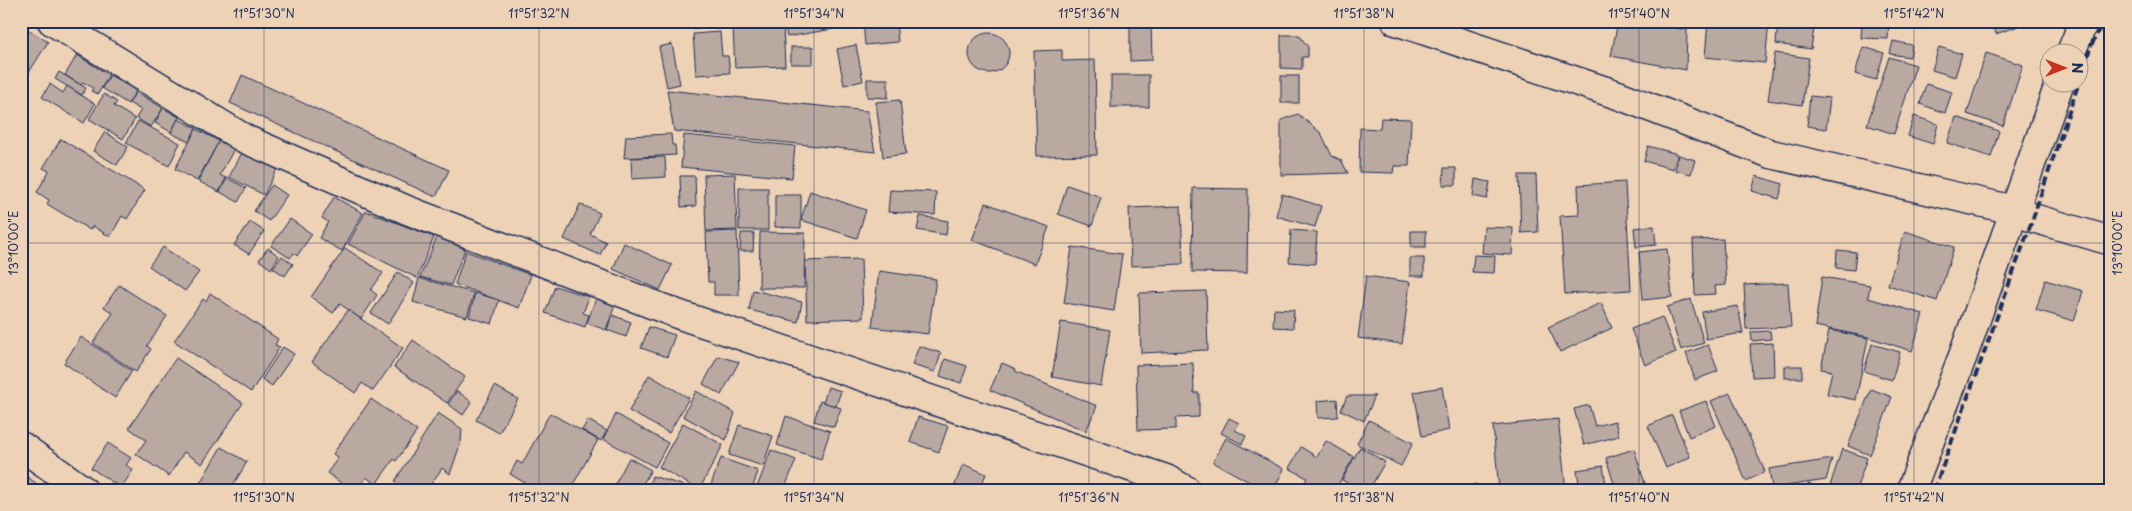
<svg xmlns="http://www.w3.org/2000/svg" width="2132" height="511" font-family="'Playpen Sans',sans-serif">
	<style>
		.building { fill: #baa9a0; stroke: #1b2f5e }
		.lines { fill: none; stroke-linecap: round; stroke-linejoin: round }
		.minor-casing { stroke: #1b2f5e; stroke-width: 31 }
		.minor { stroke: #eed2b5; stroke-width: 28 }
		.rail { stroke: #1b2f5e; stroke-width: 4; stroke-dasharray: 8 4; stroke-linecap: butt }
		.ticks { fill: none; stroke: #1b2f5e; stroke-width: 1; stroke-opacity: 0.45 }
		.neatline { fill: none; stroke: #1b2f5e; stroke-width: 2 }
		.ticks-label { font-size: 12px; text-anchor: middle; fill: #1b2f5e }
	</style>
	<rect width="100%" height="100%" fill="#eed2b5"/>
	<filter id="ink" filterUnits="userSpaceOnUse"><feTurbulence type="fractalNoise" baseFrequency=".02" numOctaves="2"/><feDisplacementMap in="SourceGraphic" scale="10" xChannelSelector="R" yChannelSelector="G"/><feConvolveMatrix kernelMatrix="1 2 1 2 8 2 1 2 1" color-interpolation-filters="sRGB"/></filter>
	<g filter="url(#ink)">
		<!-- building -->
		<g class="building">
			<path d="M663,21h60v5l-38,3 -1,-8 -21,2z"/>
			<path d="M784,21h65l1,5 -63,11z"/>
			<path d="M863,21h33l2,21 -33,3z"/>
			<path d="M1618,21h23l46,9 -1,40 -75,-14z"/>
			<rect x="1662" y="21" width="22" height="2"/>
			<path d="M1708,21h61l-4,42 -60,-6z"/>
			<path d="M1778,21h37l-4,28 -35,-5z"/>
			<path d="M1862,21h27l-1,18 -27,-1z"/>
			<path d="M1893,21h32v8l-33,-3z"/>
			<path d="M1992,21h31l1,3 -28,10z"/>
			<path d="M1151,24l1,36 -22,1v-36z"/>
			<path d="M783,26l2,40 -50,2 -2,-40z"/>
			<path d="M26,28l22,14 -27,43v-49z"/>
			<path d="M720,32l2,24h6l2,17 -34,2 -3,-41z"/>
			<circle cx="989" cy="53" r="20"/>
			<path d="M1281,35h18l9,12v10h-6v12l-21,-1z"/>
			<path d="M1893,41l19,4 -2,12 -20,-3z"/>
			<path d="M672,44l8,40 -13,3 -8,-40z"/>
			<path d="M856,45l7,36 -19,4 -7,-36z"/>
			<rect x="791" y="47" width="22" height="17"/>
			<path d="M1863,47l21,6 -8,27 -21,-6z"/>
			<path d="M1939,47l23,7 -7,23 -23,-7z"/>
			<path d="M1062,50v11l33,-1 2,95 -60,1 -3,-105z"/>
			<path d="M1775,53l34,5 -7,47 -34,-5z"/>
			<path d="M1986,53l37,12 -20,61 -36,-12z"/>
			<path d="M77,55l32,20 -11,19 -7,-3 2,-3 -10,-6 -2,3 -16,-10z"/>
			<path d="M1889,57l27,8 -22,69 -27,-9z"/>
			<path d="M59,72l27,16 -4,7 -27,-16z"/>
			<path d="M110,75l26,16 -8,13 -26,-16z"/>
			<path d="M242,75l207,95 -13,27 -206,-94z"/>
			<rect x="1111" y="75" width="38" height="32"/>
			<rect x="1281" y="76" width="18" height="27"/>
			<path d="M867,79h21v19l-21,-1z"/>
			<path d="M50,84l13,9 4,-7 28,18 -11,19 -42,-26z"/>
			<path d="M1926,84l26,8 -7,21 -25,-9z"/>
			<path d="M667,90l200,21 8,41 -201,-21z"/>
			<path d="M136,92l27,16 -12,19 -15,-9 5,-8 -12,-7z"/>
			<path d="M104,94l13,8 -3,4 21,13 -12,20 -34,-20z"/>
			<path d="M1810,96l20,2 -4,31 -19,-3z"/>
			<path d="M900,100l6,54 -23,3 -7,-55z"/>
			<path d="M163,108l16,9 -8,15 -16,-9z"/>
			<path d="M1298,114l23,19 11,23 9,4 7,13 -67,2v-55z"/>
			<path d="M1914,116l24,8 -5,20 -25,-8z"/>
			<path d="M1956,117l43,14 -8,26 -44,-14z"/>
			<path d="M1381,118l30,1 -2,47h-15l-1,7 -34,-1 1,-44 20,1z"/>
			<path d="M178,119l18,9 -7,14 -18,-9z"/>
			<path d="M138,121l42,22 -11,23 -43,-23z"/>
			<path d="M196,129l23,12 -22,40 -22,-12z"/>
			<path d="M105,132l23,15 -11,18 -24,-14z"/>
			<path d="M671,134l1,11h3l1,10 -52,3 2,-22z"/>
			<path d="M684,135l111,11 -3,32 -111,-11z"/>
			<path d="M61,139l84,51 -18,29 -5,-3 -12,21 -17,-11 -3,4 -43,-26 2,-4 -12,-8 12,-21 -6,-3z"/>
			<path d="M219,141l15,8 -14,26 6,3 -7,14 -21,-11z"/>
			<path d="M1648,146l30,8 -5,15 -29,-8z"/>
			<path d="M243,151l34,18 -13,26 -35,-18z"/>
			<path d="M1679,155l16,5 -4,14 -16,-4z"/>
			<path d="M665,157l1,20 -34,2 -1,-21z"/>
			<path d="M1444,168h12v17h-13z"/>
			<path d="M735,174l2,56 -31,1 -2,-56z"/>
			<path d="M1519,175h17l2,57 -17,1z"/>
			<path d="M680,176h15l1,30 -15,1z"/>
			<path d="M1756,176l27,8 -4,15 -27,-8z"/>
			<path d="M227,178l19,10 -8,14 -18,-10z"/>
			<path d="M1475,179l15,3 -3,17 -14,-3z"/>
			<path d="M1625,182l6,108 -66,4 -5,-78 19,-1 -1,-30z"/>
			<path d="M272,185l15,10 -18,26 -15,-10z"/>
			<path d="M1067,185l34,12 -9,29 -34,-12z"/>
			<rect x="739" y="188" width="29" height="42"/>
			<path d="M1193,188l55,1 -1,84 -55,-1z"/>
			<path d="M890,190l46,2 -1,23 -47,-3z"/>
			<path d="M810,191l56,19 -9,28 -56,-18z"/>
			<path d="M1282,194l39,12 -6,21 -39,-11z"/>
			<path d="M775,195h26v33l-26,-1z"/>
			<path d="M334,197l29,16 -21,38 -23,-13 9,-16 -6,-4z"/>
			<path d="M986,203l63,24 -14,37 -63,-24z"/>
			<path d="M580,204l20,9 -10,21 16,8 -6,13 -36,-16z"/>
			<path d="M1181,206l2,58 -52,2 -2,-58z"/>
			<path d="M366,211l68,26 -17,41 -69,-34z"/>
			<path d="M920,216l28,5 -2,14 -29,-5z"/>
			<path d="M290,219l22,15 -15,22 -3,-3 -4,5 -19,-12z"/>
			<path d="M250,222l14,9 -15,23 -15,-9z"/>
			<path d="M1654,226l2,19 -20,2 -2,-19z"/>
			<path d="M1484,227l29,1 -1,27 -30,-2z"/>
			<path d="M1291,230l26,2 -2,32 -26,-2z"/>
			<path d="M737,231l2,64h-25v-13h-6l-2,-50z"/>
			<rect x="1411" y="231" width="15" height="16"/>
			<path d="M1905,231l49,16 -17,54 -49,-16z"/>
			<path d="M760,232l45,1 -1,55h-45z"/>
			<path d="M741,233h13l-1,18h-13z"/>
			<path d="M437,237l28,12 -14,36 -31,-8z"/>
			<path d="M1723,239l3,46 -11,1 1,8 -21,1 -2,-55z"/>
			<path d="M624,243l48,22 -12,25 -47,-21z"/>
			<path d="M163,247l36,25 -14,19 -36,-25z"/>
			<path d="M1072,247l50,7 -8,57 -50,-8z"/>
			<path d="M268,248l11,8 -8,13 -12,-9z"/>
			<path d="M345,248l38,25 -12,17 6,5 -16,24 -21,-15 -7,9 -22,-16z"/>
			<path d="M1667,249l5,48 -29,3 -4,-48z"/>
			<path d="M1837,250l19,2 -2,18 -18,-2z"/>
			<path d="M466,251l65,24 -12,33 -64,-24z"/>
			<path d="M1474,255l21,1 -1,17 -22,-1z"/>
			<path d="M282,256l11,8 -8,12 -12,-8z"/>
			<rect x="1410" y="258" width="14" height="18"/>
			<path d="M861,259l2,59 -56,2 -2,-59z"/>
			<path d="M879,271l57,8 -8,55 -56,-7z"/>
			<path d="M398,272l16,11 -26,41 -17,-11z"/>
			<path d="M1366,276l44,6 -8,62 -44,-6z"/>
			<path d="M1822,277l48,8 -2,13 55,16 -11,37 -44,-14 -53,-11z"/>
			<path d="M419,278l55,15 -7,24 -54,-15z"/>
			<path d="M2045,280l38,11 -9,30 -38,-11z"/>
			<path d="M1788,283l3,44 -45,2 -2,-44z"/>
			<path d="M119,285l48,31 -20,30 4,3 -15,23 -43,-29 20,-30 -9,-6z"/>
			<path d="M555,286l34,11 -6,16 6,2 -4,12 -40,-14z"/>
			<path d="M753,290l49,12 -4,20 -49,-12z"/>
			<path d="M1206,291l2,59 -67,3 -2,-60z"/>
			<path d="M210,293l68,46 -3,6 5,2 -29,45 -77,-51 29,-42 3,2z"/>
			<path d="M475,293l24,7 -7,24 -23,-7z"/>
			<path d="M596,298l19,7 -9,25 -19,-7z"/>
			<path d="M1691,299l13,44 -23,7 -14,-43z"/>
			<path d="M1601,303l11,25 -52,24 -12,-25z"/>
			<path d="M1738,306l5,27 -37,6 -4,-27z"/>
			<path d="M1274,309l20,1 -1,18 -20,-1z"/>
			<path d="M348,310l55,38 -30,43 -11,-8 -7,10 -43,-31z"/>
			<path d="M612,315l19,7 -5,15 -19,-7z"/>
			<path d="M1662,317l14,35 -31,13 -14,-36z"/>
			<path d="M1061,322l49,8 -9,56 -49,-9z"/>
			<path d="M649,327l26,8 -8,22 -26,-9z"/>
			<path d="M1829,330l39,8 -12,62 -29,-6 5,-23 -11,-2z"/>
			<path d="M1770,331l1,8 -19,2 -1,-9z"/>
			<path d="M81,337l51,34 -17,27 -51,-35z"/>
			<path d="M413,340l52,37 -18,26 -53,-36z"/>
			<path d="M1773,343l1,33 -22,1 -2,-33z"/>
			<path d="M1872,344l28,8 -8,28 -28,-9z"/>
			<path d="M1708,345l10,26 -23,9 -9,-27z"/>
			<path d="M919,346l22,7 -6,19 -23,-7z"/>
			<path d="M283,347l11,7 -22,32 -10,-7z"/>
			<path d="M718,356l21,6 -18,33 -18,-11z"/>
			<path d="M176,358l67,45 -41,61 -18,-12 -15,24 -33,-22 10,-14 -17,-12z"/>
			<path d="M945,359l22,7 -6,17 -21,-7z"/>
			<path d="M1002,363l14,6 -1,2 82,35 -11,25 -96,-41z"/>
			<path d="M1193,363l1,30h5v24l-23,1v11l-38,1 -2,-65z"/>
			<rect x="1785" y="366" width="17" height="12"/>
			<path d="M649,375l40,23 -20,35 -40,-22z"/>
			<path d="M495,386l23,13 -19,34 -23,-13z"/>
			<path d="M828,387l13,4 -5,15 -13,-3z"/>
			<path d="M1442,387l7,43 -27,6 -8,-44z"/>
			<path d="M1871,389l21,8 -22,58 -22,-9z"/>
			<path d="M457,391l15,11 -9,13 -15,-11z"/>
			<path d="M696,391l39,22 -9,27 -43,-24z"/>
			<path d="M1730,393l35,79 -19,9 -35,-80z"/>
			<path d="M1347,396h28l-11,25 -23,-11z"/>
			<path d="M371,399l46,32 -21,30 -2,-2 -18,25 -10,-7 -9,13h-6l-24,-17 11,-15 -5,-4z"/>
			<path d="M1337,399l1,18 -20,1 -1,-17z"/>
			<path d="M820,401l21,7 -7,19 -20,-6z"/>
			<path d="M1706,401l10,25 -27,11 -10,-26z"/>
			<path d="M1589,405l6,21 20,-5 4,15 -35,9 -10,-36z"/>
			<path d="M438,413l24,16 -1,13 -11,32 -8,-6 -15,22h-19l-13,-9z"/>
			<path d="M550,413l48,27 -28,50h-33l-27,-16 7,-13 5,3z"/>
			<path d="M616,414l52,29 -13,24 -52,-28z"/>
			<path d="M1672,415l18,42 -24,11 -18,-42z"/>
			<path d="M786,416l44,15 -9,28 -44,-14z"/>
			<path d="M918,417l30,9 -9,26 -29,-10z"/>
			<path d="M1229,418l10,5 -4,7 11,6 -4,8 -21,-11z"/>
			<path d="M1558,419l8,71h-67l-6,-64z"/>
			<path d="M588,420l19,11 -6,10 -19,-11z"/>
			<path d="M1369,420l44,23 -12,23 -44,-22z"/>
			<path d="M683,423l40,22 -24,45 -40,-23z"/>
			<path d="M739,425l34,11 -10,30 -34,-11z"/>
			<path d="M1226,438l58,31 -11,21h-9l-51,-28z"/>
			<path d="M1326,441l28,16 -19,33h-35l7,-12 -18,-10 12,-21 16,10z"/>
			<path d="M108,443l23,15 -5,7 7,5 -12,18 -30,-20z"/>
			<path d="M221,447l26,15 -17,28h-34z"/>
			<path d="M1360,447l25,15 -16,28h-10l-17,-10z"/>
			<path d="M1634,449l13,41h-31l-10,-32z"/>
			<path d="M1842,449l25,9 -11,32h-15l-11,-4z"/>
			<path d="M771,450l25,10 -12,30h-28z"/>
			<path d="M629,458l22,12 -12,20h-27z"/>
			<path d="M721,458l37,13 -6,19h-43z"/>
			<path d="M1832,459l-6,21 -54,8 -3,-19z"/>
			<path d="M963,464l23,10 -7,16h-26z"/>
			<path d="M1603,466l4,24h-27l-3,-20z"/>
			<path d="M26,476l14,10 -3,4h-11l-5,-4v-3z"/>
			<path d="M652,476l40,12 -1,2h-43z"/>
			<path d="M1477,484l1,6h-17v-2z"/>
			<path d="M1808,484l20,6h-22z"/>
		</g>
		<g class="lines">
			<!-- minor casing -->
			<g class="minor-casing">
				<g id="minor">
					<path d="M52,21l193,118 162,71 273,105 486,164 20,11"/>
					<path d="M1396,21l222,74 153,59 243,56 19,8 78,23"/>
					<path d="M2071,52l13,-31"/>
					<path d="M21,446l62,44"/>
					<path d="M1911,490l53,-137 96,-271"/>
				</g>
			</g>
			<!-- minor -->
			<use href="#minor" class="minor"/>
			<!-- rail -->
			<g class="rail">
				<path d="M2080,80l10,-32 13,-27"/>
				<path d="M1934,490l99,-272 46,-136"/>
			</g>
		</g>
	</g>
	<!-- ticks -->
	<path class="ticks" d="M264,21v469M539,21v469M814,21v469M1089,21v469M1364,21v469M1639,21v469M1914,21v469M21,243h2090"/>
	<!-- margin -->
	<rect width="2132" height="511" fill="none" stroke="#eed2b5" stroke-width="55"/>
	<!-- north arrow -->
	<g transform="translate(2064 68) rotate(90)"><circle r="24" fill="#eed2b5" stroke="#9a9192"/>
	<path d="M0-4L9 19L0 12L-9 19Z" fill="#c8321e"/>
	<text y="-8" font-size="14" font-weight="bold" text-anchor="middle" fill="#1b2f5e">N</text>
	</g>
	<rect x="28" y="28" width="2076" height="456" class="neatline"/>
	<g class="ticks-label">
		<text x="264" y="18">11°51'30"N</text>
		<text x="539" y="18">11°51'32"N</text>
		<text x="814" y="18">11°51'34"N</text>
		<text x="1089" y="18">11°51'36"N</text>
		<text x="1364" y="18">11°51'38"N</text>
		<text x="1639" y="18">11°51'40"N</text>
		<text x="1914" y="18">11°51'42"N</text>
		<text transform="translate(2118 243) rotate(-90)" y="4">13°10'00"E</text>
		<text transform="translate(14 243) rotate(-90)" y="4">13°10'00"E</text>
		<text x="264" y="502">11°51'30"N</text>
		<text x="539" y="502">11°51'32"N</text>
		<text x="814" y="502">11°51'34"N</text>
		<text x="1089" y="502">11°51'36"N</text>
		<text x="1364" y="502">11°51'38"N</text>
		<text x="1639" y="502">11°51'40"N</text>
		<text x="1914" y="502">11°51'42"N</text>
	</g>
</svg>
